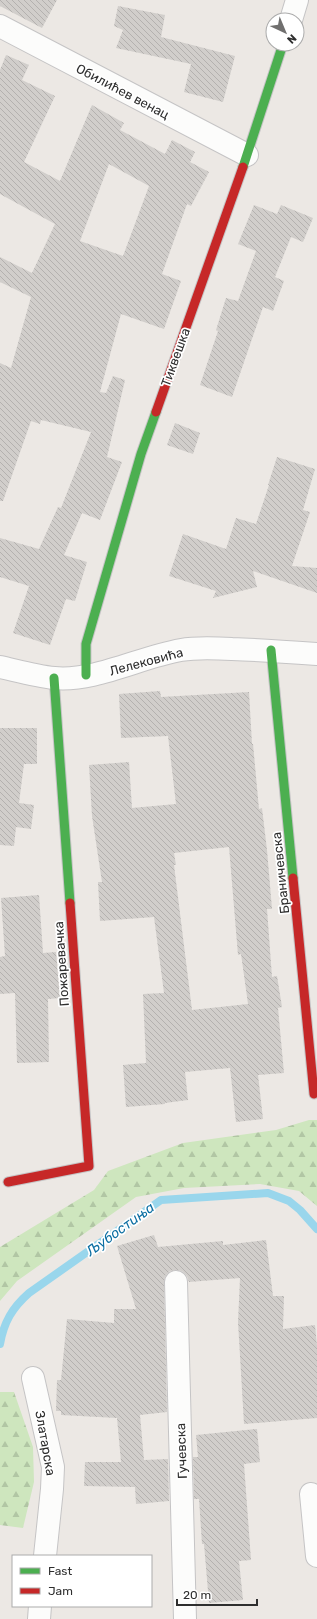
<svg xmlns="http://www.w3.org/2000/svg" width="317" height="1619" font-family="Rubik,sans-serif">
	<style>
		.forest { fill: url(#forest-firs) }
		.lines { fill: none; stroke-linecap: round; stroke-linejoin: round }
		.stream { stroke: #99d6ec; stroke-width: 8 }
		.building { fill: url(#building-back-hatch); fill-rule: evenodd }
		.street-casing { stroke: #c5c4c5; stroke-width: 24 }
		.fast-casing { stroke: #c5c4c5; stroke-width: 11 }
		.jam-casing { stroke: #c5c4c5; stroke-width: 11 }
		.street { stroke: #fcfcfb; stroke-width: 22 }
		.fast { stroke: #4caf50; stroke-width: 9 }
		.jam { stroke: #c62828; stroke-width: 9 }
		.labels { text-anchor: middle; stroke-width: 3.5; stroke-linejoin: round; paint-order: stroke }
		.street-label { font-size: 13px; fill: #2e2e2e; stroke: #fff }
		.water-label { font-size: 14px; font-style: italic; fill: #0d6fa3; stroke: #fff }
	</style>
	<defs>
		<pattern id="forest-firs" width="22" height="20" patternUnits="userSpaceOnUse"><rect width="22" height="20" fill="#cee6be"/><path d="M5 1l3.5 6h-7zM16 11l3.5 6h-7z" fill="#b1c6a4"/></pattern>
		<pattern id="building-back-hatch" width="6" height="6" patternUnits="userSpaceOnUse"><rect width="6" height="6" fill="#d1cecb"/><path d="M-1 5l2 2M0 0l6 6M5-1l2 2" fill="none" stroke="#b4b1af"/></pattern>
	</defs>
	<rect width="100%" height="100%" fill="#ece8e4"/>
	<!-- forest -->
	<g class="forest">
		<path d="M309,1120h8v86l-18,-15 -39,-7 -76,4 -48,9 -119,84 -17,20v-54l94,-57 14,-19 75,-28 93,-13z"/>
		<path d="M0,1392h14l19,55 1,35 -11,46 -23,-3z"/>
	</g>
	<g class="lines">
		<!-- stream -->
		<path class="stream" d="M0,1344c4,-22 12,-36 29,-51l132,-93 107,-7 21,8 11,9 17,19"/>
	</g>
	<!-- building -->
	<g class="building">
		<path d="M0,0h57l-15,28 -42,-22z"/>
		<path d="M118,6l47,9 -4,22 74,19 -12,46 -39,-10 7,-28 -75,-16 7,-18 -9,-4z"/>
		<path d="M6,55l23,10 -7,15 33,16 -31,66 36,19 32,-76 32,18 -4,7 45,24 7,-14 23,12 -5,10 19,10 -18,34 -4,-2 -25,70 19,7 -17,48 -43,-15 -21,78 6,1 7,-17 12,4 -18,77 15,5 -22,58 -18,-7 -18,42 23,7 -12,39 -9,-2 -16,46 -37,-12 16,-47 -29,-9v-39l39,11 19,-42 3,1 30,-76 -50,-12 -1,4 -9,-3 -28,80h-3v-138l11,5 20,-71 -31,-15v-25l32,16 23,-49 -55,-30v-124zM109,164l40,22 -26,70 -43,-15z"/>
		<path d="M254,205l23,9 4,-9 32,13 -10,24 -12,-5 -16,40 9,4 -11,30 -10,-4 -31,90 -32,-12 18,-54 -2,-1 10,-32 12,3 18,-50 -18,-7z"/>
		<path d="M175,423l25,10 -7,21 -26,-9z"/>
		<path d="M277,457l38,12 -12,41 7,2 -18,54 25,2v25l-64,-22 4,16 -44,11 3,-7 -47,-15 14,-42 43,15 10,-31 20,6 13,-39h-1z"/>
		<path d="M160,691l1,6 88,-5 3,52h1l6,65 3,-1 5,42 5,59h-5l5,68 5,-1 5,31 -4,1 6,65 -26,2 5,44 -27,3 -6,-54 -45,4 3,28 -23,3v1l-39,3 -3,-42 23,-2 -3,-69 21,-1 -10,-76 -54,4 -2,-39h4l-10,-66 -3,-51 40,-3 3,46 44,-4 -8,-68 -47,2 -2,-44zM229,847l9,108 3,-1 7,50 -56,6 -18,-145h2l-2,-12z"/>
		<path d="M0,728h37v36h-13l-5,39 15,2 -3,24 -15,-2 -2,19 -14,-1z"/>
		<path d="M39,895l4,58 13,-1 4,46 -12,1 1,63 -32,1 -2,-70 -15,1v-37l5,-1 -4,-58z"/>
		<path d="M154,1235l4,12 65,-6v4l43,-5 7,56h11l-1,33 32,-4 2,21v72l-73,6 -6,-102 2,-44 -51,4 -2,-6 -5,-5 -6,-1 -6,1 -5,5 -1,6 3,130 -27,3 4,45 24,-1 1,42 -33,3 -1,-17 -51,-1 1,-24h36l-4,-44 -56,-3v-4h-5l1,-31h4l6,-61 47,4v-14h22l-19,-63z"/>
		<path d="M257,1429l3,33 -16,2 7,96 -12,1 4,39 -34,3 -5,-59h-2l-3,-45h-5l-1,-42h5l-2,-22z"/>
	</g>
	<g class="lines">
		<!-- street casing -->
		<g class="street-casing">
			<g id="street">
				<path d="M291,20l6,-20"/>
				<path d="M0,26l247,129"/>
				<path d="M0,667c18,4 36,9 54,11 41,4 86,-21 127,-28 16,-3 34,-2 51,-1 29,1 57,3 85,5"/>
				<path d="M176,1282l9,337"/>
				<path d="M33,1378l20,89 -1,22 -7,67"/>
				<path d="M311,1494l6,62"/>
				<path d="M39,1619l1,-13"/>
			</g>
		</g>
		<!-- fast casing -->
		<g class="fast-casing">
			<g id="fast">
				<path d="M243,167l40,-123"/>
				<path d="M271,650l22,228"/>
				<path d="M86,675v-31l55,-190 15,-42"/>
				<path d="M54,678l16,225"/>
			</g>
		</g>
		<!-- jam casing -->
		<g class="jam-casing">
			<g id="jam">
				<path d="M156,412l87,-245"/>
				<path d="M293,878l21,216"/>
				<path d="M8,1182l81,-16 -19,-263"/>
			</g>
		</g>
		<!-- street -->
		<use href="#street" class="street"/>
		<!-- fast -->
		<use href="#fast" class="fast"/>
		<!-- jam -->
		<use href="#jam" class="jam"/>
	</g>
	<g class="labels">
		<!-- street labels -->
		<g class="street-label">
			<text transform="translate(123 91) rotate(28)" y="5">Обилићев венац</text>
			<text transform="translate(175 357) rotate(-70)" y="5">Тиквешка</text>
			<text transform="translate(146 661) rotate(-15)" y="5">Лелековића</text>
			<text transform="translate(280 873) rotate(-96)" y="5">Браничевска</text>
			<text transform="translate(61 964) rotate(-94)" y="5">Пожаревачка</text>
			<text transform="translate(46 1443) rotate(80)" y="5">Златарска</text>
			<text transform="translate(181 1451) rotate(-92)" y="5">Гучевска</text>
		</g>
		<!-- water labels -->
		<g class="water-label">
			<text transform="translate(120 1229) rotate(-36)" y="5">Љубостиња</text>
		</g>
	</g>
	<!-- legend -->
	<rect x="12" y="1555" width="140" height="52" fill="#ffffff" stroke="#ababab"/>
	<rect x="20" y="1568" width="20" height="6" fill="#4caf50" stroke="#ababab"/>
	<text x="48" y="1575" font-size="12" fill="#2e2e2e">Fast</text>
	<rect x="20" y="1588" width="20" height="6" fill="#c62828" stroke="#ababab"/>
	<text x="48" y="1595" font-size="12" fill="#2e2e2e">Jam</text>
	<!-- north arrow -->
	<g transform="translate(285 32) rotate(136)"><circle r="19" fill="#ffffff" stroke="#ababab"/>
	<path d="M0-3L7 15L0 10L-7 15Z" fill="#706f6e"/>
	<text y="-6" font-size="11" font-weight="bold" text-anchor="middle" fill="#2e2e2e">N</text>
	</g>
	<!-- scale -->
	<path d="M177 1599v6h80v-6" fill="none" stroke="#2e2e2e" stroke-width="2"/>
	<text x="183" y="1599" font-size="12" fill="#2e2e2e" stroke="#ffffff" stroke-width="3" paint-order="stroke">20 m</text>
</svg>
